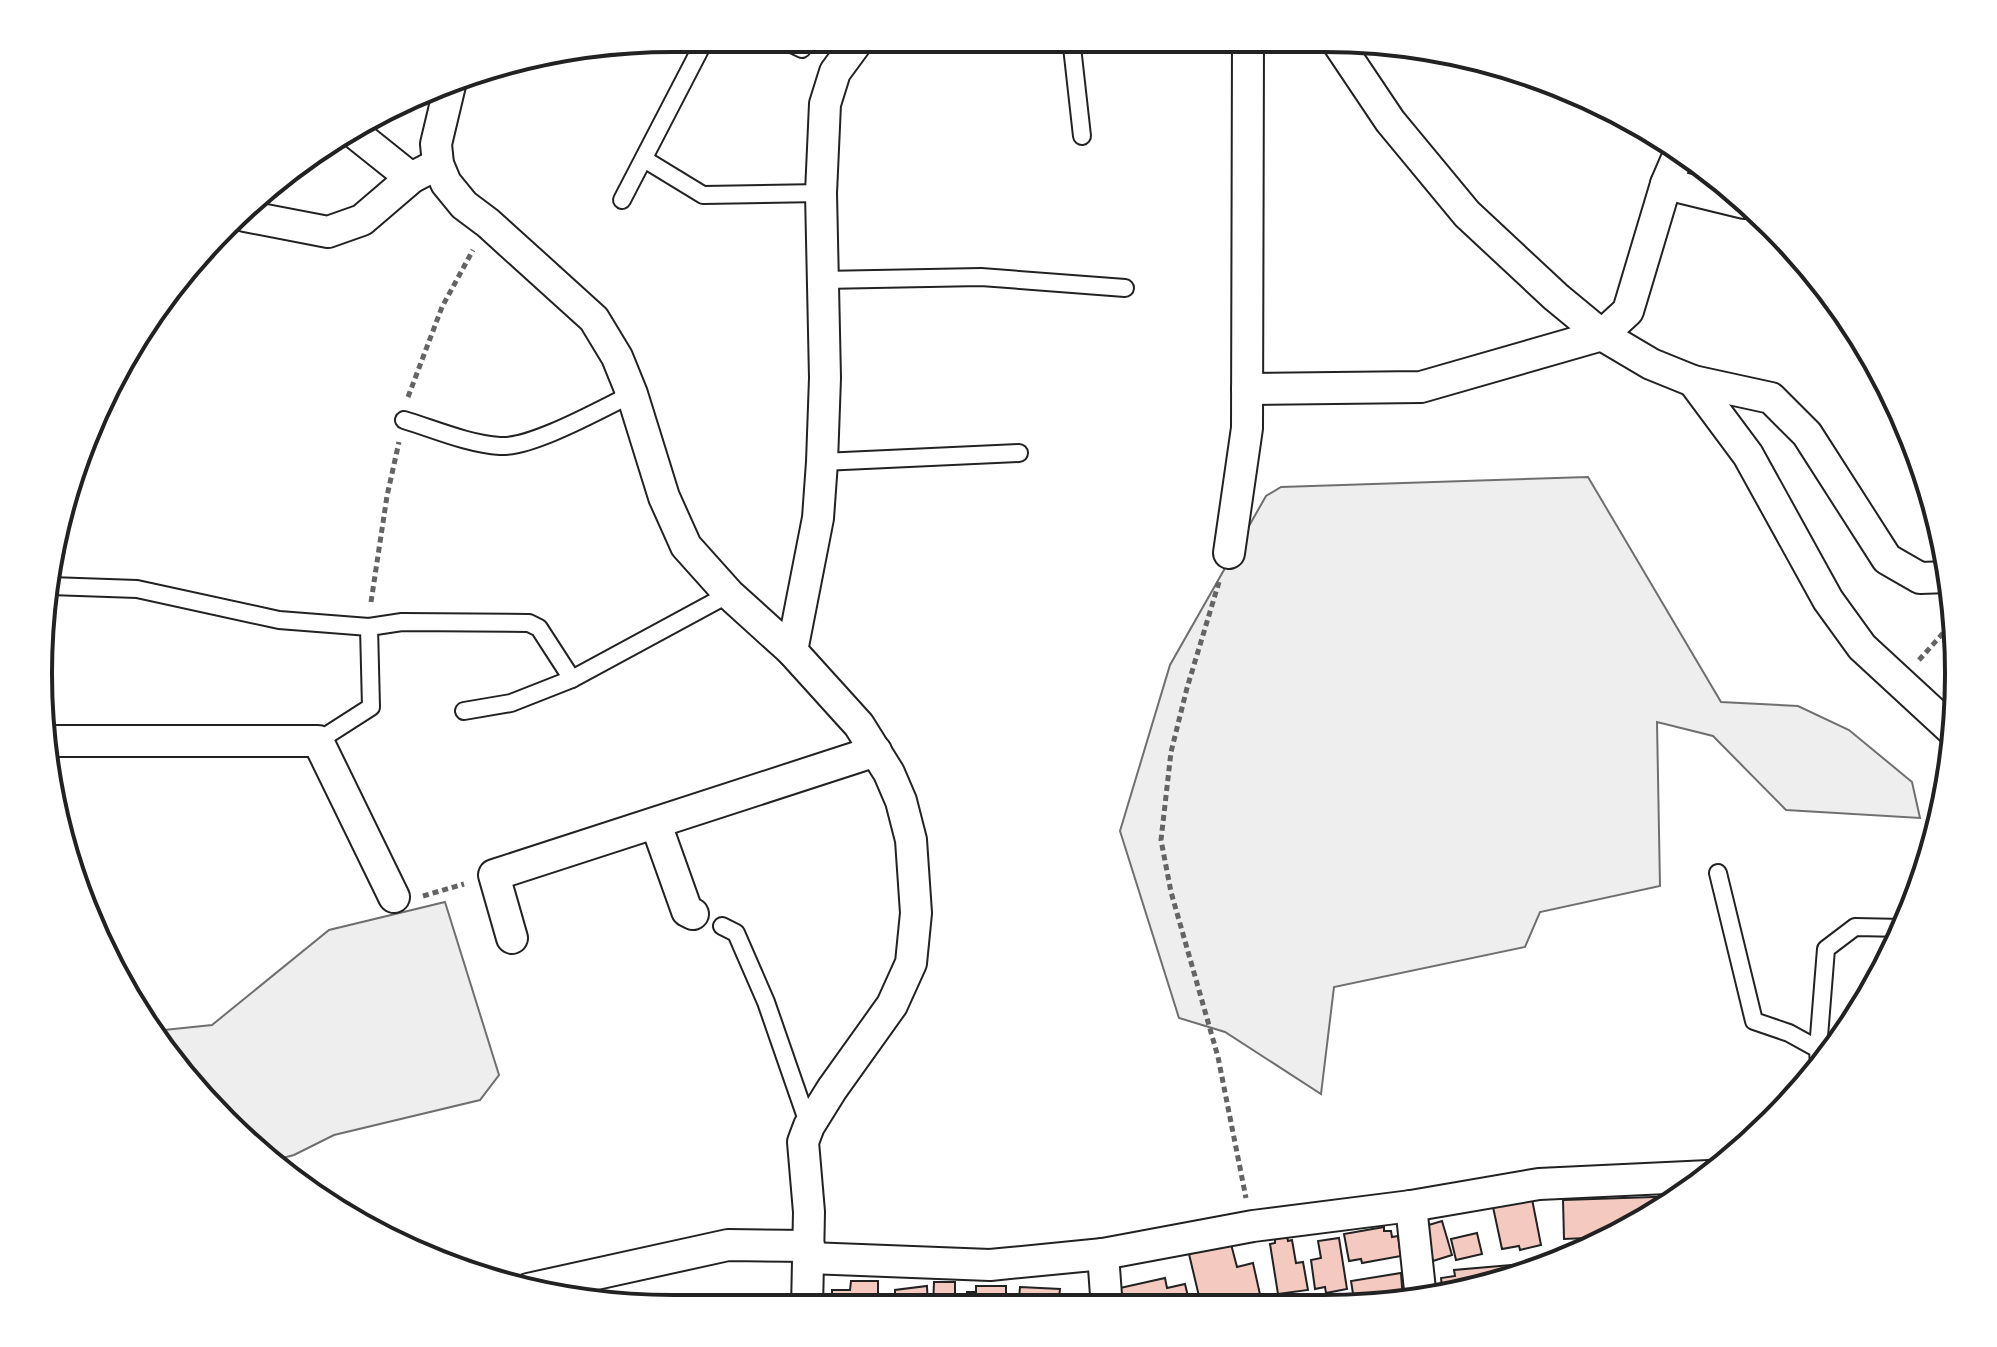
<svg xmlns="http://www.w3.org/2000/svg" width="1997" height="1347" font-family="'Noto Serif',serif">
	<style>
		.green { fill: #eee; stroke: #6f6f6f; stroke-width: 2 }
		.building { fill: #f3c9c0; stroke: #222; stroke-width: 2 }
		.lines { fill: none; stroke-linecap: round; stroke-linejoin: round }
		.service-casing { stroke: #222; stroke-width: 20 }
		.minor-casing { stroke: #222; stroke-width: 34 }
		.path { stroke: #646464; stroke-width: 5; stroke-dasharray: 6 4; stroke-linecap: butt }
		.service { stroke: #fff; stroke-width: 16 }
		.minor { stroke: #fff; stroke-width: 30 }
		.rim { fill: none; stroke: #222; stroke-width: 4 }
	</style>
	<rect width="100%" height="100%" fill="#fff"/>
	<!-- green -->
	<g class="green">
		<path d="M1588,477l133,225 77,4 51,24 63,52 8,36 -134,-8 -73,-74 -56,-14 3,164 -120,26 -15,35 -191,40 -13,107 -96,-62 -46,-14 -59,-187 50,-166 96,-169 15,-9z"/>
		<path d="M445,902l54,173 -19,25 -146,35 -40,20 -19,5 -51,-37 -70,-92 58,-6 117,-95z"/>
	</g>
	<!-- building -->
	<g class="building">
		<path d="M1684,1196l-74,41 -46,2 -1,-39z"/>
		<path d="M1532,1199l9,46 -21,5 -1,-4 -17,3 -9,-42z"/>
		<path d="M1442,1221l10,34 -19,6 -11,-34z"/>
		<path d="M1384,1227v4h7l1,6 6,-1 3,20 -39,7 -1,-4 -12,2 -5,-27z"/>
		<path d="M1477,1233l5,21 -26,6 -5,-21z"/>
		<path d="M1287,1237l1,4 4,-1 4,23 7,-1 5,28 -30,4 -8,-50 5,-1v-4z"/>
		<path d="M1339,1238l8,51 -21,4 -1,-6 -10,2 -4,-29 10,-2 -3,-17z"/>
		<path d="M1231,1244l6,23 16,-4 10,45 -24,1v-3l-37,3 -13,-55z"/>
		<path d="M1534,1263l1,7 -92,27 -2,-19 14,-2 -1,-6z"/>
		<path d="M1401,1273l2,28 -48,5 -4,-25z"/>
		<path d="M1165,1278l2,10 18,-4 6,25h-66l-5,-21z"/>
		<path d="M851,1281h27v28h-46v-19h18z"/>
		<path d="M934,1282h21v24h-22z"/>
		<path d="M927,1286l1,23h-40l1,-14h6v-5z"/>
		<path d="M976,1286h30v23h-38l-1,-17h9z"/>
		<path d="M1020,1287l40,2 -2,20h-40z"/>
	</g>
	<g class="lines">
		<!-- service casing -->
		<g class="service-casing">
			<g id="service">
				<path d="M779,38l23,11"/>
				<path d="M1071,38l11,98"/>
				<path d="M644,159l59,36 118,-2"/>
				<path d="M622,200l84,-162"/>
				<path d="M822,280l159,-3 144,11"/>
				<path d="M404,420c30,9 64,24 96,26 32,2 101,-37 132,-52"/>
				<path d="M822,462l197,-9"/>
				<path d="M50,586l87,3 142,31 90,7 33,-5 127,1 10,5 33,51 157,-85"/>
				<path d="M464,711l47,-8 61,-24"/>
				<path d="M318,741l53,-34 -2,-80"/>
				<path d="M1718,873l36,148 35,12 29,16 1,18"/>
				<path d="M722,926l14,7 30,69 43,124"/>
				<path d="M1818,1049l8,-100 29,-22 49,1"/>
			</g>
		</g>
		<!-- minor casing -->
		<g class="minor-casing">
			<g id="minor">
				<path d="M1335,39l55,82 77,93 89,83 46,38 49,29 42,17 55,74 80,145 34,47 91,84"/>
				<path d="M451,81l-15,63 2,20 8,19 18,22 24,18 106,96 23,38 15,37 32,103 22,49 43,48 63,57 67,74 30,48 12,28 10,39 5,73 -5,50 -19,42 -60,84 -23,37 -6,16 6,70 -2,97"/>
				<path d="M351,130l60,48"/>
				<path d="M1666,184l78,19"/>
				<path d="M245,216l83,16 34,-12 49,-42 27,-14"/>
				<path d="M1693,381l78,17 36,36 80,125 33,19 29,-1"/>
				<path d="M1247,389l174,-2 181,-52 26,-24 38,-127 12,-28"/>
				<path d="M1229,553l18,-125 1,-390"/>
				<path d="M792,651l26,-133 4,-56 3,-84 -4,-185 4,-89 10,-32 25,-34"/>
				<path d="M47,741h271l76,156"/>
				<path d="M656,824l31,87 6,3"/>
				<path d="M512,938l-18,-63 382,-124"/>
				<path d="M1411,1206l10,93"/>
				<path d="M1103,1254l4,55"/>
				<path d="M809,1258l181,7 113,-11 150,-28 158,-20 128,-22 170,-8"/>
				<path d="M528,1289l200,-44 81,1"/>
			</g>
		</g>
		<!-- path -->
		<g class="path">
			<path d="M408,397l34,-90 31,-57"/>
			<path d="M1219,582l-32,106 -16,64 -10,88 10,52 47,165 28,141"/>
			<path d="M371,602l16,-106 12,-54"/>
			<path d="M1919,660l35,-39"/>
			<path d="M423,896l41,-12"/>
		</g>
		<!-- service -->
		<use href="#service" class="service"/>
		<!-- minor -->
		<use href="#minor" class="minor"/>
	</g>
	<!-- crop -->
	<path d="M0 0H1997V1347H0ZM673 52H1324A621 621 0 0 1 1945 673V674A621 621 0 0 1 1324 1295H673A621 621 0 0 1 52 674V673A621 621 0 0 1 673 52Z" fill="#fff" fill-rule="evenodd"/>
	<path class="rim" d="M673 52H1324A621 621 0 0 1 1945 673V674A621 621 0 0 1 1324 1295H673A621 621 0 0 1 52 674V673A621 621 0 0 1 673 52Z"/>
</svg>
